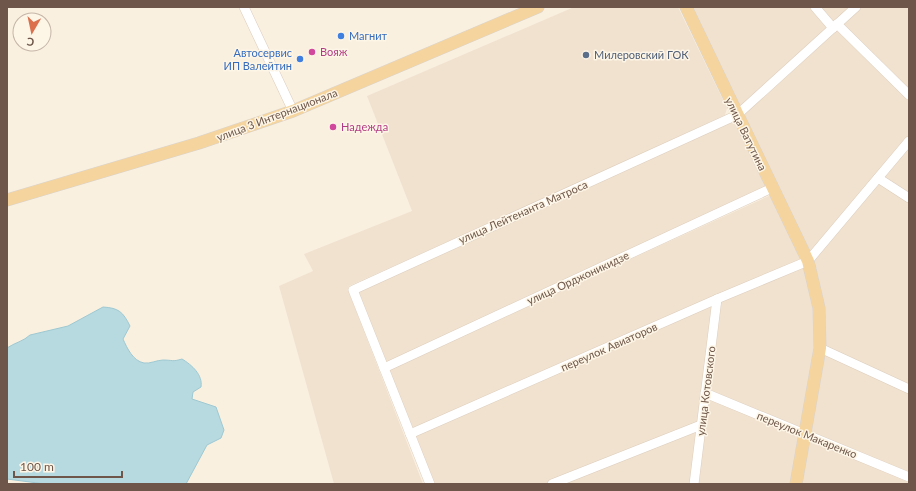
<svg xmlns="http://www.w3.org/2000/svg" width="916" height="491" font-family="Lato,sans-serif">
	<style>
		.residential { fill: #f1e2cf }
		.water { fill: #b7dae1; stroke: #9ec9d2 }
		.lines { fill: none; stroke-linecap: round; stroke-linejoin: round }
		.minor-casing { stroke: #ddcdbd; stroke-width: 10 }
		.major-casing { stroke: #d9d3d0; stroke-width: 13 }
		.minor { stroke: #fff; stroke-width: 9 }
		.major { stroke: #f5d59d; stroke-width: 12 }
		.shop-dot { fill: #3f7fe0; stroke: #fdf5e6; stroke-width: 1.5 }
		.hotel-dot { fill: #d1479c; stroke: #fdf5e6; stroke-width: 1.5 }
		.service-dot { fill: #5c6f8a; stroke: #fdf5e6; stroke-width: 1.5 }
		.labels { text-anchor: middle; stroke-width: 3; stroke-linejoin: round; paint-order: stroke }
		.shop-label { font-size: 11px; fill: #366cbe; stroke: #fdf5e6; text-anchor: start }
		.hotel-label { font-size: 11px; fill: #b23c85; stroke: #fdf5e6; text-anchor: start }
		.service-label { font-size: 11px; fill: #4e5e75; stroke: #fdf5e6; text-anchor: start }
		.street-label { font-size: 11px; fill: #6e574a; stroke: #fdf5e6 }
	</style>
	<rect width="100%" height="100%" fill="#faf0e0"/>
	<!-- residential -->
	<g class="residential">
		<path d="M574,7h104l49,101 -2,7 -167,77 -209,94 -1,4 75,194h-89l-55,-198 34,-15 -9,-17 108,-43 -45,-115z"/>
		<path d="M691,7h123l17,21 -93,84z"/>
		<path d="M818,7h37l-22,19z"/>
		<path d="M859,7h50v85l-69,-68z"/>
		<path d="M837,26l72,70v43l-101,120 -69,-143z"/>
		<path d="M736,117l34,70 -385,179 -30,-75z"/>
		<path d="M909,143v53l-29,-18z"/>
		<path d="M879,180l30,20v187l-88,-41 -10,-85z"/>
		<path d="M771,195l32,64 -391,171 -24,-60z"/>
		<path d="M805,265l11,43v40l-14,82 -94,-38 11,-91z"/>
		<path d="M715,302l-15,121 -154,61h-113l-20,-49z"/>
		<path d="M821,350l88,40v85l-103,-42z"/>
		<path d="M707,396l96,39 -8,49h-100z"/>
		<path d="M698,429l-7,55h-132z"/>
		<path d="M806,437l103,42v5h-111z"/>
	</g>
	<!-- water -->
	<path class="water" d="M103,307c16,1 20,5 27,19l-7,13c4,9 10,22 21,24 6,1 13,-3 19,-3 10,0 9,2 19,-1 10,6 21,16 19,28l-8,5 -1,7 24,8 8,23 -3,8 -14,7 -21,39h-141l-38,-5v-131c7,-5 17,-7 23,-13l38,-9z"/>
	<g class="lines">
		<!-- minor casing -->
		<g class="minor-casing">
			<g id="minor">
				<path d="M244,7l49,104"/>
				<path d="M815,7l18,21"/>
				<path d="M837,24l72,71"/>
				<path d="M878,178l31,20"/>
				<path d="M820,348l89,41"/>
				<path d="M384,368l388,-180"/>
				<path d="M705,393l204,84"/>
				<path d="M410,434l307,-135 91,-38 101,-120"/>
				<path d="M430,484l-77,-194 384,-175 119,-108"/>
				<path d="M552,484l149,-59"/>
				<path d="M694,484l23,-185"/>
			</g>
		</g>
		<!-- major casing -->
		<g class="major-casing">
			<g id="major">
				<path d="M686,7l122,254 11,47 1,40 -24,136"/>
				<path d="M7,200l192,-57 94,-32 245,-104"/>
			</g>
		</g>
		<!-- minor -->
		<use href="#minor" class="minor"/>
		<!-- major -->
		<use href="#major" class="major"/>
	</g>
	<!-- markers -->
	<g class="shop-dot">
		<circle cx="341" cy="36" r="4"/>
		<circle cx="300" cy="59" r="4"/>
	</g>
	<g class="hotel-dot">
		<circle cx="312" cy="52" r="4"/>
		<circle cx="333" cy="127" r="4"/>
	</g>
	<circle class="service-dot" cx="586" cy="55" r="4"/>
	<g class="labels">
		<!-- shop labels -->
		<g class="shop-label">
			<text x="349" y="40">Магнит</text>
			<text x="292" y="57" text-anchor="end">Автосервис<tspan x="292" dy="13">ИП Валейтин</tspan></text>
		</g>
		<!-- hotel labels -->
		<g class="hotel-label">
			<text x="320" y="56">Вояж</text>
			<text x="341" y="131">Надежда</text>
		</g>
		<!-- service labels -->
		<g class="service-label">
			<text x="594" y="59">Милеровский ГОК</text>
		</g>
		<!-- street labels -->
		<g class="street-label">
			<text transform="translate(277 115) rotate(-21)" y="4">улица 3 Интернационала</text>
			<text transform="translate(746 134) rotate(64)" y="4">улица Ватутина</text>
			<text transform="translate(523 212) rotate(-24)" y="4">улица Лейтенанта Матроса</text>
			<text transform="translate(578 278) rotate(-25)" y="4">улица Орджоникидзе</text>
			<text transform="translate(609 347) rotate(-24)" y="4">переулок Авиаторов</text>
			<text transform="translate(706 391) rotate(-83)" y="4">улица Котовского</text>
			<text transform="translate(807 435) rotate(22)" y="4">переулок Макаренко</text>
		</g>
	</g>
	<!-- border -->
	<rect width="916" height="491" fill="none" stroke="#6e574a" stroke-width="16"/>
	<!-- north arrow -->
	<g transform="translate(32 32) rotate(189)"><circle r="19" fill="#fdf5e6" stroke="#c4b6a8"/>
	<path d="M0-3L7 15L0 10L-7 15Z" fill="#dc704d"/>
	<text y="-6" font-size="11" font-weight="bold" text-anchor="middle" fill="#6e574a">С</text>
	</g>
	<!-- scale -->
	<path d="M14 471v6h108v-6" fill="none" stroke="#6e574a" stroke-width="2"/>
	<text x="20" y="471" font-size="12" fill="#6e574a" stroke="#fdf5e6" stroke-width="3" paint-order="stroke">100 m</text>
</svg>
